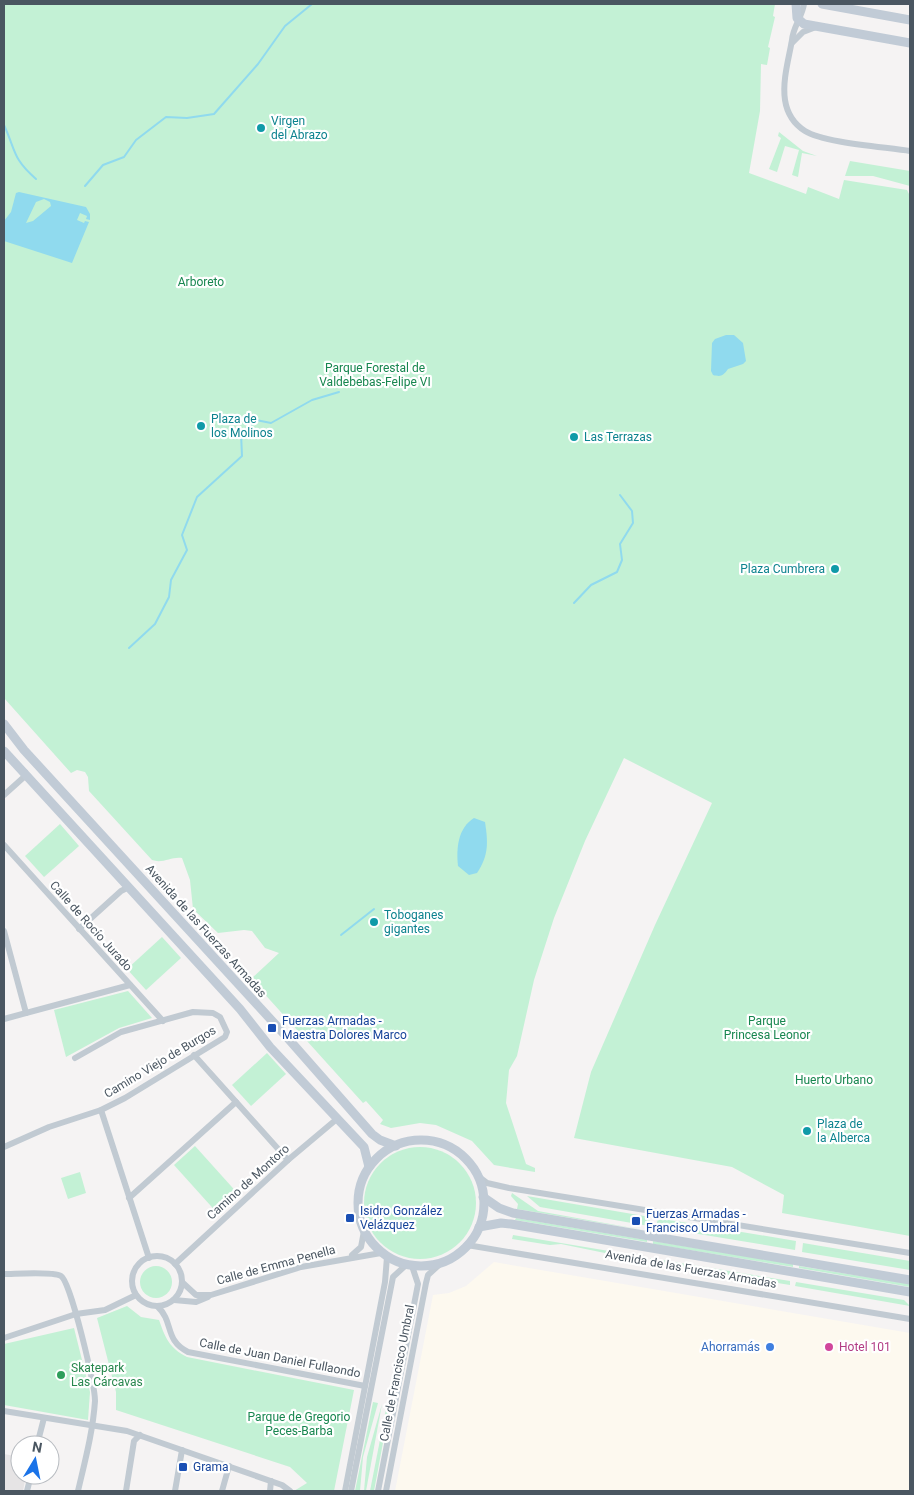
<svg xmlns="http://www.w3.org/2000/svg" width="914" height="1495" font-family="Roboto,sans-serif">
	<style>
		.commercial { fill: #fdf9ef }
		.education { fill: #e6e4e5 }
		.green { fill: #c3f1d5 }
		.water { fill: #90daee; fill-rule: evenodd }
		.lines { fill: none; stroke-linecap: round; stroke-linejoin: round }
		.stream { stroke: #90daee; stroke-width: 2 }
		.street { stroke: #c1cad2; stroke-width: 6 }
		.secondary { stroke: #c1cbd6; stroke-width: 9 }
		.culture-dot { fill: #0f9aa8; stroke: #fff; stroke-width: 2 }
		.transit-dot { fill: #1a4fb4; stroke: #fff; stroke-width: 2 }
		.shop-dot { fill: #3f7fe0; stroke: #fff; stroke-width: 2 }
		.hotel-dot { fill: #d1479c; stroke: #fff; stroke-width: 2 }
		.leisure-dot { fill: #2e9e5b; stroke: #fff; stroke-width: 2 }
		.labels { text-anchor: middle; stroke-width: 4.5; stroke-linejoin: round; paint-order: stroke }
		.culture-label { font-size: 12px; fill: #0d838f; stroke: #fff; text-anchor: start }
		.park-label { font-size: 12px; fill: #17864f; stroke: #fff }
		.street-label { font-size: 12px; fill: #4a5661; stroke: #fff }
		.transit-label { font-size: 12px; fill: #164399; stroke: #fff; text-anchor: start }
		.shop-label { font-size: 12px; fill: #366cbe; stroke: #fff; text-anchor: end }
		.hotel-label { font-size: 12px; fill: #b23c85; stroke: #fff; text-anchor: start }
		.leisure-label { font-size: 12px; fill: #27864d; stroke: #fff; text-anchor: start }
	</style>
	<rect width="100%" height="100%" fill="#f5f3f3"/>
	<!-- commercial -->
	<path class="commercial" d="M494,1262l416,71v158h-515l38,-196 16,-2 17,-7z"/>
	<!-- education -->
	<path class="education" d="M4,1454l16,3v18h6l-3,16h-19z"/>
	<!-- green -->
	<g class="green">
		<path d="M4,4h771l-2,12 2,1 -7,30 2,1 -3,17 -6,-1 -1,47 -11,62 57,21 2,-7 31,12 5,-19 63,10 3,6v1040l-128,-23 2,-18 -52,-28 -158,-29 17,-66 64,-147 57,-122 -88,-45 -39,83 -31,77 -20,62 -17,76 -8,14 -3,33 20,61 9,4v4l-41,-7 -22,-24 -36,-16 -16,-2 -29,5 -11,-4 3,-4 -17,-19 -3,2 -112,-124 28,-26 -14,-5 -13,-17 -8,-1 -26,3 -25,-24 -3,-29 -8,-22c-10,-2 -19,6 -30,2l-63,-69 -1,-14 -3,-5 -8,-2 -6,3 -67,-75z"/>
		<path d="M779,132l24,19 14,5 -15,-3 -4,24 -6,-2 7,-25 -14,-4 -8,26 -8,-3 12,-31 -3,-2z"/>
		<path d="M850,161l60,10v15l-37,-10h-28z"/>
		<path d="M60,824l19,22 -35,31 -19,-21z"/>
		<path d="M162,937l19,21 -35,32 -19,-21z"/>
		<path d="M128,991l24,27 -33,10 -53,29 -12,-47z"/>
		<path d="M267,1053l19,21 -35,32 -19,-21z"/>
		<path d="M195,1146l45,50 -21,19 -45,-50z"/>
		<circle cx="420" cy="1203" r="56"/>
		<path d="M80,1172l6,21 -18,6 -7,-21z"/>
		<path d="M512,1193l26,18 111,20 -132,-22 1,-5 -7,-8z"/>
		<path d="M527,1196l123,21 -1,9 -109,-19z"/>
		<path d="M516,1218l131,22v2l-132,-22z"/>
		<path d="M658,1218l138,23 -1,9 -139,-23z"/>
		<path d="M513,1235l132,22 -1,4 -83,-17 -11,1 -38,-6z"/>
		<path d="M653,1241l140,23v3l-140,-23z"/>
		<path d="M803,1243l107,18v9l-108,-18z"/>
		<path d="M650,1258l140,23v4l-140,-23z"/>
		<path d="M799,1266l111,18v3l-111,-19z"/>
		<circle cx="156" cy="1282" r="16"/>
		<path d="M796,1282l108,18 6,6 -115,-20z"/>
		<path d="M127,1306l14,11 18,3c6,17 10,28 28,37l167,33 -20,101h-40l13,-8 -17,-16 -174,-57v-18l-19,-74z"/>
		<path d="M74,1328l16,64 -2,28 -84,-15v-61z"/>
		<path d="M373,1402l5,1 -15,54 -3,34h-5z"/>
		<path d="M382,1404l-16,87h-2l3,-34z"/>
		<path d="M387,1404l3,1 -16,86h-4z"/>
	</g>
	<!-- water -->
	<g class="water">
		<path d="M19,192l67,15 4,7v6l-4,-1 1,-3 -7,-3 -3,7 7,3 1,-2 4,1 -17,41 -68,-22v-20l7,-9 5,-19zM44,199l6,3 1,4 -18,15 -7,2 10,-21z"/>
		<path d="M726,335h8l9,8 3,18 -3,3 -15,5c-5,7 -7,8 -15,6l-2,-4 1,-28 3,-4z"/>
		<path d="M474,818l11,4c3,20 4,33 -8,51l-8,2 -11,-9c-2,-18 0,-38 16,-48z"/>
	</g>
	<g class="lines">
		<!-- stream -->
		<g class="stream">
			<path d="M4,125c12,26 8,33 32,54"/>
			<path d="M85,186l18,-21 21,-8 12,-17 30,-23 21,1 27,-4 44,-50 27,-38 27,-22"/>
			<path d="M574,603l17,-18 26,-13 5,-12 -2,-16 13,-21 -1,-12 -12,-16"/>
			<path d="M129,648l26,-24 14,-27 2,-17 16,-30 -5,-15 15,-38 45,-41 -1,-23 15,-13 15,3 41,-23 27,-8"/>
			<path d="M341,935l33,-26"/>
		</g>
		<!-- street -->
		<g class="street">
			<path d="M804,4c-2,13 -11,23 -12,36 -3,18 -10,41 -7,60 2,13 9,24 20,31 19,12 81,16 105,20"/>
			<path d="M792,43l11,-11 13,-5"/>
			<path d="M4,795l20,-18 1,-5"/>
			<path d="M4,845l159,176"/>
			<path d="M79,929l42,-38 8,-4"/>
			<path d="M4,931l22,82"/>
			<path d="M4,1019l126,-34"/>
			<path d="M194,1055l94,105"/>
			<path d="M101,1110l48,148"/>
			<path d="M4,1147l45,-20 52,-17 24,-12 100,-61 2,-5 -7,-15 -7,-4 -20,-1 -72,20 -46,26"/>
			<path d="M479,1177l8,6 22,5 401,65"/>
			<path d="M129,1198l107,-96"/>
			<path d="M467,1245l443,74"/>
			<path d="M352,1255l9,-8 3,-16"/>
			<circle cx="157" cy="1281" r="25"/>
			<path d="M175,1264l113,-104 50,-42"/>
			<path d="M4,1274c11,0 49,-3 57,2 10,6 34,110 34,125 -2,30 -10,60 -17,90"/>
			<path d="M183,1283l13,12h15l90,-28 80,-14"/>
			<path d="M174,1300l22,2 12,-5"/>
			<path d="M158,1307c16,15 6,33 30,45l177,34"/>
			<path d="M4,1338l72,-24 29,-4 31,-15"/>
			<path d="M4,1411l123,20 155,54 8,6"/>
			<path d="M37,1445l7,-27"/>
			<path d="M27,1491l4,-16"/>
			<path d="M126,1491l8,-50 6,-6"/>
			<path d="M175,1491l7,-41"/>
			<path d="M222,1491l7,-25"/>
			<path d="M270,1491l1,-10"/>
			<path d="M345,1491l40,-209 2,-25"/>
			<path d="M351,1491l42,-214 13,-12"/>
			<path d="M378,1491l40,-207 -6,-18"/>
			<path d="M386,1491l40,-208 2,-8 12,-11"/>
		</g>
		<!-- secondary -->
		<g class="secondary">
			<path d="M796,4l1,14 7,6 106,19"/>
			<path d="M822,4l88,16"/>
			<path d="M4,724l20,26 261,285 87,99 8,6 16,6"/>
			<path d="M4,751l236,258 30,38 94,100 5,20"/>
			<circle cx="421" cy="1203" r="63"/>
			<path d="M483,1197l16,11 14,5 397,67"/>
			<path d="M479,1227l22,-4 10,1 399,68"/>
		</g>
	</g>
	<!-- markers -->
	<g class="culture-dot">
		<circle cx="261" cy="128" r="5"/>
		<circle cx="201" cy="426" r="5"/>
		<circle cx="574" cy="437" r="5"/>
		<circle cx="835" cy="569" r="5"/>
		<circle cx="374" cy="922" r="5"/>
		<circle cx="807" cy="1131" r="5"/>
	</g>
	<g class="transit-dot">
		<rect x="267" y="1023" width="10" height="10" rx="2.5"/>
		<rect x="345" y="1213" width="10" height="10" rx="2.5"/>
		<rect x="631" y="1216" width="10" height="10" rx="2.5"/>
		<rect x="178" y="1462" width="10" height="10" rx="2.5"/>
	</g>
	<circle class="shop-dot" cx="770" cy="1347" r="5"/>
	<circle class="hotel-dot" cx="829" cy="1347" r="5"/>
	<circle class="leisure-dot" cx="61" cy="1375" r="5"/>
	<g class="labels">
		<!-- culture labels -->
		<g class="culture-label">
			<text x="271" y="125">Virgen<tspan x="271" dy="14">del Abrazo</tspan></text>
			<text x="211" y="423">Plaza de<tspan x="211" dy="14">los Molinos</tspan></text>
			<text x="584" y="441">Las Terrazas</text>
			<text x="825" y="573" text-anchor="end">Plaza Cumbrera</text>
			<text x="384" y="919">Toboganes<tspan x="384" dy="14">gigantes</tspan></text>
			<text x="817" y="1128">Plaza de<tspan x="817" dy="14">la Alberca</tspan></text>
		</g>
		<!-- park labels -->
		<g class="park-label">
			<text x="201" y="286">Arboreto</text>
			<text x="375" y="372">Parque Forestal de<tspan x="375" dy="14">Valdebebas-Felipe VI</tspan></text>
			<text x="767" y="1025">Parque<tspan x="767" dy="14">Princesa Leonor</tspan></text>
			<text x="834" y="1084">Huerto Urbano</text>
			<text x="299" y="1421">Parque de Gregorio<tspan x="299" dy="14">Peces-Barba</tspan></text>
		</g>
		<!-- street labels -->
		<g class="street-label">
			<text transform="translate(91 926) rotate(48)" y="4">Calle de Rocío Jurado</text>
			<text transform="translate(206 931) rotate(48)" y="4">Avenida de las Fuerzas Armadas</text>
			<text transform="translate(160 1062) rotate(-31)" y="4">Camino Viejo de Burgos</text>
			<text transform="translate(248 1182) rotate(-42)" y="4">Camino de Montoro</text>
			<text transform="translate(276 1265) rotate(-15)" y="4">Calle de Emma Penella</text>
			<text transform="translate(691 1269) rotate(10)" y="4">Avenida de las Fuerzas Armadas</text>
			<text transform="translate(280 1358) rotate(11)" y="4">Calle de Juan Daniel Fullaondo</text>
			<text transform="translate(397 1373) rotate(-79)" y="4">Calle de Francisco Umbral</text>
		</g>
		<!-- transit labels -->
		<g class="transit-label">
			<text x="282" y="1025">Fuerzas Armadas -<tspan x="282" dy="14">Maestra Dolores Marco</tspan></text>
			<text x="360" y="1215">Isidro González<tspan x="360" dy="14">Velázquez</tspan></text>
			<text x="646" y="1218">Fuerzas Armadas -<tspan x="646" dy="14">Francisco Umbral</tspan></text>
			<text x="193" y="1471">Grama</text>
		</g>
		<!-- shop labels -->
		<g class="shop-label">
			<text x="760" y="1351">Ahorramás</text>
		</g>
		<!-- hotel labels -->
		<g class="hotel-label">
			<text x="839" y="1351">Hotel 101</text>
		</g>
		<!-- leisure labels -->
		<g class="leisure-label">
			<text x="71" y="1372">Skatepark<tspan x="71" dy="14">Las Cárcavas</tspan></text>
		</g>
	</g>
	<!-- border -->
	<rect width="914" height="1495" fill="none" stroke="#4a5661" stroke-width="10"/>
	<!-- north arrow -->
	<g transform="translate(35 1460) rotate(10)"><circle r="24" fill="#ffffff" stroke="#b7bbc0"/>
	<path d="M0-4L9 19L0 12L-9 19Z" fill="#1a73e8"/>
	<text y="-8" font-size="14" font-weight="bold" text-anchor="middle" fill="#4a5661">N</text>
	</g>
</svg>
